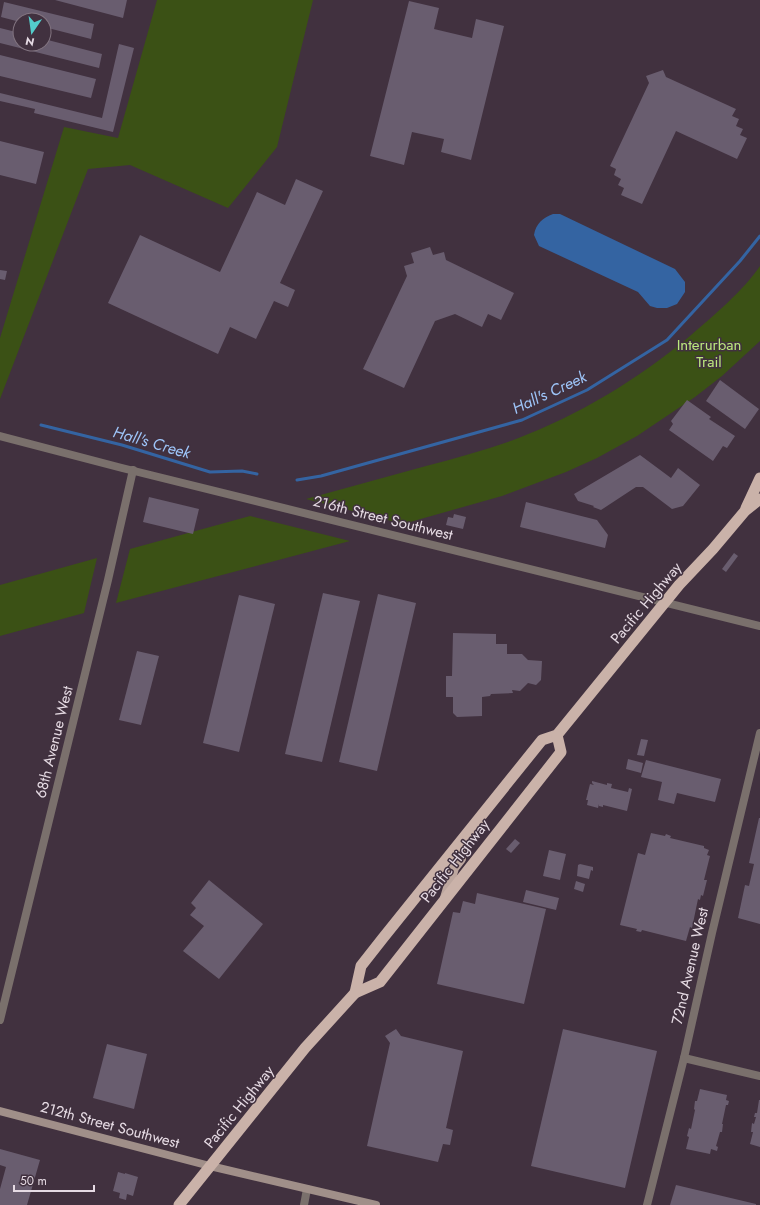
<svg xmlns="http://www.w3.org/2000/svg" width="760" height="1205" font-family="Jost,sans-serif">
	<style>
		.green { fill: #3b5115 }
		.water { fill: #3464a2 }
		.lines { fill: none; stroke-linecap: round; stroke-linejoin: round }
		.stream { stroke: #3464a2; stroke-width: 3 }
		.building { fill: #695d6f }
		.minor { stroke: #7a706c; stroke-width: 8 }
		.tertiary { stroke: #7a706c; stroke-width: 8 }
		.secondary { stroke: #a08f89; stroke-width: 8 }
		.primary { stroke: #bda79f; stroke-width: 10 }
		.trunk { stroke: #cab2a9; stroke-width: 11 }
		.labels { text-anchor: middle; stroke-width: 3; stroke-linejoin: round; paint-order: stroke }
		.park-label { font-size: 15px; fill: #bbe87d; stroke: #41313f }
		.street-label { font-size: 15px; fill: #e6dbe4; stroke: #41313f }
		.water-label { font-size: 16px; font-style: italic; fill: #9ec5f9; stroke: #41313f }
	</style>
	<rect width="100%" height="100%" fill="#41313f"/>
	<!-- green -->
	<g class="green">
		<path d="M157,0h156l-36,147 -49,61 -98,-43 -42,4 -88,230v-61l64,-211 54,11z"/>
		<path d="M760,266v75l-38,35 -27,21 -58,39 -40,22 -31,14 -64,24 -99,28 -97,-25c40,-11 80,-22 120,-33 30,-8 60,-16 90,-27 63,-24 121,-59 174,-103 22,-19 54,-46 70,-70z"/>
		<path d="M250,516l100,25 -234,62 14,-54z"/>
		<path d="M97,558l-13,55 -84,23v-51z"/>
	</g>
	<!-- water -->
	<path class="water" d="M553,214h7l115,55 10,13v10l-8,12 -10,4h-10l-7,-2 -12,-14 -99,-46 -5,-11c2,-12 9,-17 19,-21z"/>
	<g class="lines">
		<!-- stream -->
		<g class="stream">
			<path d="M41,425l81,20 88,27 32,-1 15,3"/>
			<path d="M297,480l24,-4 201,-56 65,-30 80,-50 73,-79 20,-25"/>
		</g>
	</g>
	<!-- building -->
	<g class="building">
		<path d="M55,0h72l-4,18z"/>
		<path d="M409,1l30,7 -5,21 38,9 4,-19 28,7 -33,134 -30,-8 3,-13 -32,-7 -8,33 -34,-9z"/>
		<path d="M4,2l90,22 -3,15 -47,-12v-7h-24v2l-19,-5z"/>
		<path d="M0,28l20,5v11h24v-5l58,15 -3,14 -99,-25z"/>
		<path d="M119,44l15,4 -21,84 -79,-19 1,-4 -35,-8v-8l102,25z"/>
		<path d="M0,55l96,24 -5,19 -91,-22z"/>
		<path d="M663,70l3,7 70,32 -4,7 7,3 -3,7 7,3 -3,6 7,3 -10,21 -61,-28 -34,73 -21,-9 3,-7 -6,-3 3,-6 -7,-4 2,-6 -6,-3 39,-83 -3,-7z"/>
		<path d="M0,141l44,11 -8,32 -36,-9z"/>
		<path d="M296,179l27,12 -43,92 15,7 -7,17 -14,-6 -18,38 -26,-12 -12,27 -110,-51 32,-68 80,37 37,-80 28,13z"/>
		<path d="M430,247l3,8 11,-3 2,8 68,33 -13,27 -13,-6 -6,13 -27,-13 -20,7 -31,67 -41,-19 44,-93 -3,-10 10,-3 -3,-10z"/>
		<path d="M0,270l7,1 -2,9 -5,-1z"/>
		<path d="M720,380l39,29 -14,20 -39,-28z"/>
		<path d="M687,400l24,17 -2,2 26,17 -8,12 -4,-2 -10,15 -44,-31 4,-6 -2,-3z"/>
		<path d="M640,455l31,23 7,-10 22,17 -17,21 -11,3 -29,-22h-7l-35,23 -8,-3 1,-1 -16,-5 -4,-7z"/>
		<path d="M149,497l50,12 -6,25 -50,-12z"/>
		<path d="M526,502l71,18 11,15 -3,13 -85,-21z"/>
		<path d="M454,514l12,3 -3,12 -17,-4 2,-8 5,1z"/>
		<path d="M734,553l4,3 -12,16 -4,-3z"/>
		<path d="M323,593l37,8 -38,161 -37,-8z"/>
		<path d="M378,594l38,9 -39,168 -38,-9z"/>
		<path d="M239,595l36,9 -36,148 -36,-9z"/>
		<path d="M453,633l43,1v10h11v10h15l6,6 14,1 -1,19 -5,5 -8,-2 -8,8 -8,-1 1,3 -22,1 -1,2 -8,1v19l-25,1 -4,-4v-16h-7v-21h6z"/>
		<path d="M137,651l22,5 -18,69 -22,-5z"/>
		<path d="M641,739l7,1 -4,16 -7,-1z"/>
		<path d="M628,759l15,4 -2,10 -15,-4z"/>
		<path d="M646,760l75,19 -6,23 -38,-9 -3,11 -16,-4 4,-18 -21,-5z"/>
		<path d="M592,781l15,4v-2l5,1 -1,4 17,4 1,-4 3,1 -5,22 -24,-6v2l-4,-1v-2l-1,4 -11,-3 1,-5h-2l4,-16 4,1 -2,-2z"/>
		<path d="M759,818h1v106l-22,-6 7,-33 4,1 5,-22 -5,-1z"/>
		<path d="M651,833l14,3 1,-2 5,2 -1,2 34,8v2l5,2 -2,5 3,1 -6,24h3l-4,16 -2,-1 -1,5 -2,-1 -6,29 -2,-1 -4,14 -44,-11 -1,2 -5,-1 1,-2 -17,-4 18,-72 7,2z"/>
		<path d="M515,839l5,4 -9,10 -5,-4z"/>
		<path d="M549,850l17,4 -6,26 -17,-4z"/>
		<path d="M580,864l13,3v4l-2,-1 -2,9 -12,-3 1,-11z"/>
		<path d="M209,880l54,44 -44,55 -36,-28 21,-25 -14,-11 6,-7 -5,-5z"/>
		<path d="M576,881l9,3 -2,8 -9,-3z"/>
		<path d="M526,890l33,8 -3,12 -33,-8z"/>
		<path d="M477,893l69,16 -22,95 -87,-20 16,-72 7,1 3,-12 12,3z"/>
		<path d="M396,1029l5,7 62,15 -17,77 7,2 -3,15 -7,-1 -5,18 -71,-16 23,-103 -5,-7z"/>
		<path d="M563,1029l94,22 -32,137 -94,-22z"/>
		<path d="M107,1044l40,10 -13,55 -41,-11z"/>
		<path d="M700,1089l27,6 -1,5 3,1 -1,4h-2l-4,19h1l-1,8h-2l-4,14 2,1 -1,4 -6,-2 -1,5 -24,-5 3,-12 -2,-1 2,-8 2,1 4,-19 -1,-1 1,-8h2z"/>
		<path d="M759,1100h1v47l-10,-3 3,-12h-2l1,-9 2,1 2,-7h-2l1,-4h2z"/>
		<path d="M0,1149l40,11 -13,45h-27v-16l6,-22 -6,-2z"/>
		<path d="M118,1172l7,2v-1l13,4 -5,19 -6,-2 -1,6 -7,-2 1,-5 -7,-2z"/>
		<path d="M676,1185l80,19v1h-86z"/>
	</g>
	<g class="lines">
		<!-- minor -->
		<g class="minor">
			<path d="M0,1020l108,-440 25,-110"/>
			<path d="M684,1058l76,18"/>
		</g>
		<!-- tertiary -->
		<g class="tertiary">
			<path d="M0,436l122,32 638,158"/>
			<path d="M304,1205l3,-16"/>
			<path d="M647,1205l37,-147 28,-125 48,-200"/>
		</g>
		<!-- secondary -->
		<path class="secondary" d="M0,1111l210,55 166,39"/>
		<!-- primary -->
		<path class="primary" d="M445,898l9,-30 7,-9v-6l-4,-5"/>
		<!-- trunk -->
		<g class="trunk">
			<path d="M746,508l14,-30"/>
			<path d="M355,993l6,-27 22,-28 159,-198 15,-5 122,-150 34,-36 32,-38 15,-12"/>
			<path d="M179,1205l126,-157 50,-55 25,-11 181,-230 -4,-17"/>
		</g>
	</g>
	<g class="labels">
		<!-- park labels -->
		<g class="park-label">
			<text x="709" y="350">Interurban<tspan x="709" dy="17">Trail</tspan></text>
		</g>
		<!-- street labels -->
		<g class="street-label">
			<text transform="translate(383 518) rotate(14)" y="5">216th Street Southwest</text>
			<text transform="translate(646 603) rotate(-50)" y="5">Pacific Highway</text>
			<text transform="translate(54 742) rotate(-76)" y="5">68th Avenue West</text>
			<text transform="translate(455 861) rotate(-52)" y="5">Pacific Highway</text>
			<text transform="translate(690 966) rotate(-77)" y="5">72nd Avenue West</text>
			<text transform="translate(239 1107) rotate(-51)" y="5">Pacific Highway</text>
			<text transform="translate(110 1125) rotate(15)" y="5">212th Street Southwest</text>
		</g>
		<!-- water labels -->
		<g class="water-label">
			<text transform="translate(549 392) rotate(-25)" y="6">Hall's Creek</text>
			<text transform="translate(152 442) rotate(16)" y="6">Hall's Creek</text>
		</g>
	</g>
	<!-- north arrow -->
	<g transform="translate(32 32) rotate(193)"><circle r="19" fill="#41313f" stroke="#837581"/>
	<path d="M0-3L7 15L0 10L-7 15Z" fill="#53cdcb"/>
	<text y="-6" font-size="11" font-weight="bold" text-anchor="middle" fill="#e6dbe4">N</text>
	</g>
	<!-- scale -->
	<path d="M14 1185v6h80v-6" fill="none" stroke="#e6dbe4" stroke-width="2"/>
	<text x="20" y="1185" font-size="12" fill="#e6dbe4" stroke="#41313f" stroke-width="3" paint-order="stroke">50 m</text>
</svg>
